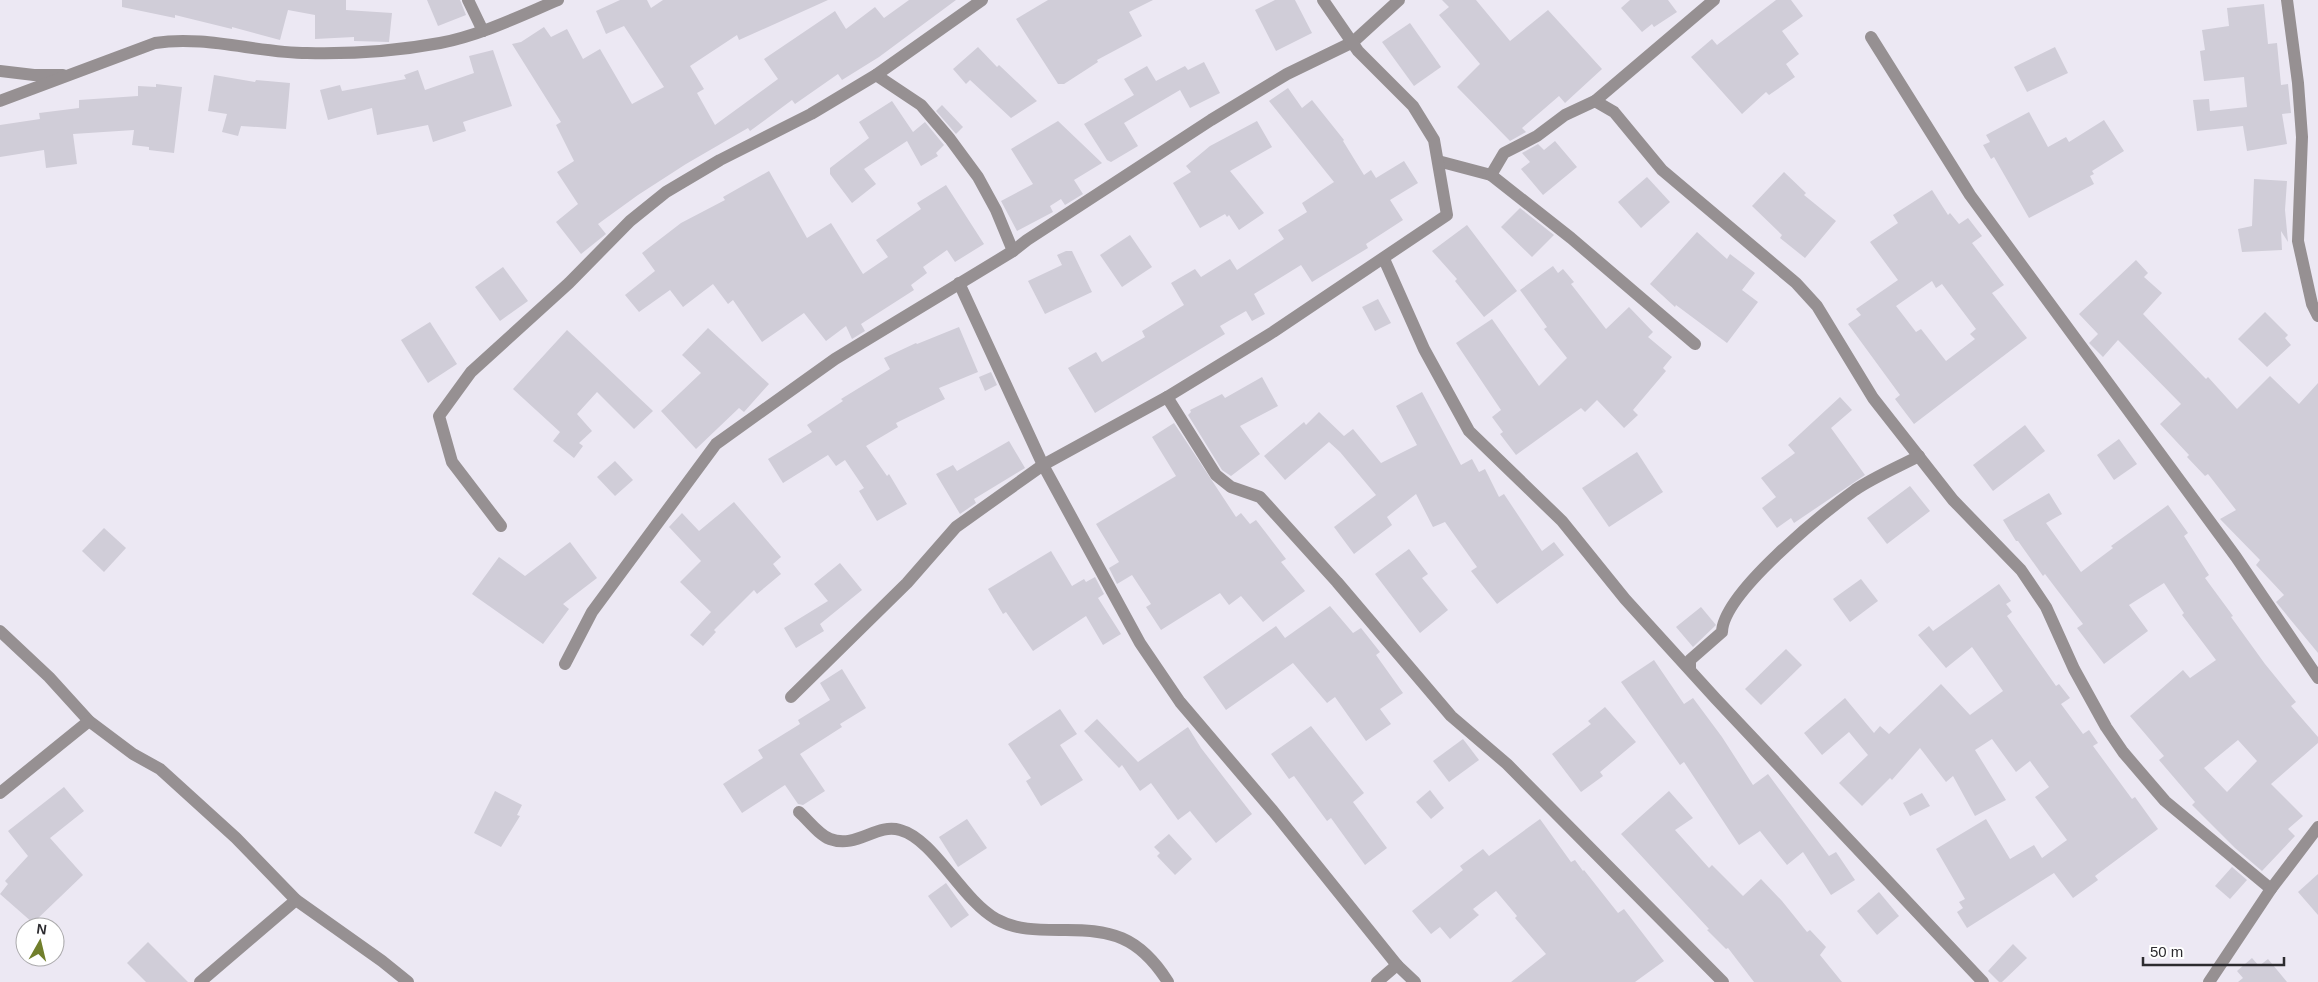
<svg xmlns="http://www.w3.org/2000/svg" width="2318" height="982" font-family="Helvetica,sans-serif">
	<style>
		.building { fill: #d0cdd8; fill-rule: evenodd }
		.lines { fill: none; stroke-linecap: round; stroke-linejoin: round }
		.minor { stroke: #969092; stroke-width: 12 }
	</style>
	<rect width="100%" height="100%" fill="#ece8f3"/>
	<!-- building -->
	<g class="building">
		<path d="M122,0h224v10l46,3 -3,29 -35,-1v-4l-39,2v-24l-27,-5 -8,30 -48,-13v2l-57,-14v3l-53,-11z"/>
		<path d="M427,0h33l6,15 -28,11z"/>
		<path d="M620,0h27l4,8 12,-8h165l-89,40 -2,-5 -47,31 14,23 -7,4 18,32 63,-46 -14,-20 71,-48 11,18 29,-22 9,11 25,-18h47l-77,57 -37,23 -4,-6 -43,30 -3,-4 -42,31 -2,-3 -62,36 -48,31 -40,29 8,10 -25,20 -25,-32 22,-18 -21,-32 17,-11 -18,-36 5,-3 -49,-78 9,-2 23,-15 7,10 16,-8 16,30 17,-10 32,55 32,-17 -40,-61 -18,8 -10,-23z"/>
		<path d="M1048,0h105l-24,12 13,24 -45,24 1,2 -34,22h-6l-42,-65z"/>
		<path d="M1275,0h20l17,33 -36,18 -21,-41z"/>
		<path d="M1442,0h34l34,41 38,-31 54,59 -37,34 -6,-7 -37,32 4,4 -16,9 -53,-54 23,-23 -41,-49 10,-8z"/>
		<path d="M1630,0h38l9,12 -23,15 -2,-3 -10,8 -21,-24z"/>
		<path d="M1776,0h15l12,16 -21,15 17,23 -13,10 9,13 -26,18 -3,-3 -24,22 -51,-57 21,-18 5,6z"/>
		<path d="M2264,4l4,40 9,-1 4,42 7,-1 3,29 -9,1 5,30 -40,7 -4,-25 -46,5 -4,-31 16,-1 1,12 37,-4 -3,-30 -40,4 -4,-30 5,-1 -3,-20 27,-4 -2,-18z"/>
		<path d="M1410,23l31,44 -27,19 -32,-44z"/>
		<path d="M978,47l19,20 2,-2 38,36 -26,17 -41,-38 -4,4 -13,-15z"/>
		<path d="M2055,47l13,26 -41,19 -13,-25z"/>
		<path d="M493,50l19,56 -49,16 3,9 -33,11 -5,-17 -51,10 -5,-27 -44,12 -8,-30 20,-5 2,6 64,-12 -2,-4 14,-5 7,20 49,-17 -5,-17z"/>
		<path d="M1204,62l16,31 -30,15 -10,-18 -56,33 14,23 -27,16 -4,-2 -23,-36 50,-29 -10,-16 23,-13 9,15 29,-15 3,4z"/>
		<path d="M214,75l41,7 1,-2 34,3 -4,46 -45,-3 -3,10 -16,-4 5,-18 -19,-3z"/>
		<path d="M156,84l26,3 -8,66 -25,-3v-3l-17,-2 2,-15 -61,4 4,30 -31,4 -2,-18 -44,7v-32l40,-6 -1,-6 40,-5v-8l59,-4v-10l18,1z"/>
		<path d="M1288,88l14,20 10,-8 32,40 -1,1 21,34 7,-5 5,8 28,-17 14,22 -28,17 13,20 -37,24 2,4 -56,34 -11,-17 -47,29 11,20 -13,7 -6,-10 -26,15 5,8 -130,79 -27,-45 28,-16 6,10 43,-25 -3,-6 42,-26 -13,-22 24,-14 6,8 29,-18 7,11 47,-31 -6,-9 29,-18 -5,-9 32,-21 -65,-81z"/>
		<path d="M892,101l21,31 12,-10 19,23 -8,8 2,3 -17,10 -14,-25 -43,28 12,15 -24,19 -22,-29v-6l39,-30 -10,-16z"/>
		<path d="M942,105l21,22 -7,7 -20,-23z"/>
		<path d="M2029,112l19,35 18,-10 3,5 35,-22 20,31 -32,20 2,3 -4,2 4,8 -65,34 -35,-61 -3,2 -8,-14 7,-3 -4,-7z"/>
		<path d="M1058,121l44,42 -28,17 9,14 -18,11 -4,-6 -11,7 3,6 -36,19 -16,-30 32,-17 -22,-35z"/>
		<path d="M1257,121l15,26 -42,24 34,42 -25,17 -10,-15 -2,2 -2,-3 -25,14 -27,-45 18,-11 -5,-6 24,-20z"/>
		<path d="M1555,141l22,26 -34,28 -22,-26 9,-7 -8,-9 16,-9 6,6z"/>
		<path d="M769,171l38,67 24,-15 32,51 25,-17 -12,-17 45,-31 -4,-6 29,-18 38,59 -29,18 -8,-12 -24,17 4,6 -16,12 3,5 -53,34 4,7 -13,8 -6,-13 -20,15 -22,-28 -42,29 -29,-42 -5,4 -15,-20 -30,23 -13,-17 -31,22 -14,-17 30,-24 -13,-18 39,-30 44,-23 -2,-3z"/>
		<path d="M1784,172l22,21 -2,2 32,26 -31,37 -25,-20 2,-3 -30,-29z"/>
		<path d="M1647,177l23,25 -29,26 -23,-26z"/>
		<path d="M2254,179l33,2 -2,29 3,32 -7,-11 1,19 -40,2 -4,-23 14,-3z"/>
		<path d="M1932,190l16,25 2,-2 9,11 9,-6 14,18 -10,7 32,42 -12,8 35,45 -113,86 -19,-25 5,-4 -52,-71 13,-9 -5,-6 42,-29 -28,-38 28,-19 -5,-8zM1932,281l4,7 6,-4 34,45 -6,5 5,5 -29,22 -25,-32 -5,3 -20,-26z"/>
		<path d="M1520,208l34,27 -22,22 -31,-30z"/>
		<path d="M1467,225l50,66 -33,26 -29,-36 2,-2 -25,-28z"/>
		<path d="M1697,232l30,27 3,-5 25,19 -13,17 16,12 -31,41 -51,-38 -1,2 -25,-23z"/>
		<path d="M1130,235l22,32 -30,20 -22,-32z"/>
		<path d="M1066,251h6l20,41 -47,22 -17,-33 34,-16 -5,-10z"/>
		<path d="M2136,260l12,13 -4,4 18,16 -19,21 63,65 2,-2 29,32 33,-33 29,28 19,-21v270l-42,-51 8,-7 -28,-30 4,-5 -40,-41 16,-9 -28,-36 -3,2 -18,-19 2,-2 -29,-31 21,-20 -63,-64 -15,17 -14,-14 9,-9 -19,-20z"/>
		<path d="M1553,266l5,7 5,-4 11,13 -3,2 35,45 23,-22 24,25 -5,5 24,20 -9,11 3,3 -33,39 5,5 -14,13 -27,-28 -12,12 -4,-4 -65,47 -16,-21 3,-2 -11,-15 9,-7 -45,-67 36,-24 47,67 28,-28 -23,-29 3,-2 -27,-37z"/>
		<path d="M503,267l25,34 -28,20 -25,-34z"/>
		<path d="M1378,299l13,24 -16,8 -13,-24z"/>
		<path d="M2265,312l23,23 -3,3 6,7 -24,22 -29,-28z"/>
		<path d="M430,322l27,42 -29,19 -27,-43z"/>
		<path d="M959,327l19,45 -39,16 6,11 -49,24 2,4 -32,19 21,30 2,-2 18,30 -30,17 -18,-30 5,-3 -19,-28 -9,6 -8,-11 -45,28 -15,-24 44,-27 -5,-7 36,-24 -2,-2 49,-30 -6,-11 32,-15 1,1z"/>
		<path d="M708,328l61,56 -25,28 -5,-4 -43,41 -35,-38 40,-38 -19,-18z"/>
		<path d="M567,330l86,81 -19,18 -37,-37 -20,22 15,17 -13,12 4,3 -9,12 -21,-17 7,-9 -47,-43z"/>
		<path d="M991,372l6,13 -12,6 -6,-14z"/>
		<path d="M1262,377l16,29 -38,20 20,28 -29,22 -9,-6 -34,-55 3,-3 -1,-2 32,-16 3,4z"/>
		<path d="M1422,392l39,73 11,-6 7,13 6,-3 14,28 5,-3 38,57 12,-9 10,13 -67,49 -26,-33 6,-4 -32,-45 -12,5 -17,-33 -29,23 5,8 -38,29 -20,-27 42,-32 -36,-43 -11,-10 -44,38 -21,-24 40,-34 2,3 13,-13 25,24 9,-7 28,34 36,-18 -21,-39z"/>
		<path d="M1840,397l12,13 -21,18 34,47 -71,48 -3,-5 -14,10 -15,-20 14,-11 -15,-19 34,-25 -7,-8z"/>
		<path d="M1174,423l62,94 5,-4 9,11 6,-4 30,39 -5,3 24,29 -42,31 -22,-26 -12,9 -9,-12 -59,37 -15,-23 5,-3 -19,-29 -15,9 -8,-16 10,-6 -23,-38 80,-48 -24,-39z"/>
		<path d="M2025,425l20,26 -52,40 -20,-26z"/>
		<path d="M2119,439l18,25 -23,16 -17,-25z"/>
		<path d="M1009,441l16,27 -51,31 2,4 -16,11 -24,-40 17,-9 4,6z"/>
		<path d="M1637,452l26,40 -54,35 -27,-39z"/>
		<path d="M615,461l18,19 -18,16 -18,-19z"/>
		<path d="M1910,486l20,25 -43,33 -20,-26z"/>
		<path d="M2049,493l13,21 -16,9 35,49 32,-24 -2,-2 57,-41 20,28 -4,3 25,39 -4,3 28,38 -2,1 34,47 31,38 -5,4 27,31v6l-47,41 32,32 -15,13 7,7 -33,35 -27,-23 -43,-43 3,-3 -36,-42 5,-4 -34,-40 53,-46 7,8 26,-18 -34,-45 2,-2 -20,-30 -35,22 19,26 -44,33 -27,-36 6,-4 -38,-50 -2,2 -25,-35h-2l-13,-21zM2238,740l19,21 -30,31 -23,-24z"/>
		<path d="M734,502l47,55 -8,7 8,10 -24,20 -3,-4 -40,40 2,2 -13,14 -13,-11 21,-23 -31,-30 21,-21 -32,-34 13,-14 17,18z"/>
		<path d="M104,528l22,20 -22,24 -22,-21z"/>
		<path d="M570,542l27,36 -34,26 6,5 -26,35 -71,-50 27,-37 26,19z"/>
		<path d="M1409,549l19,25 -6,4 26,32 -28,23 -45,-59z"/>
		<path d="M1051,551l21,35 12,-7 2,3 9,-5 9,17 -6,4 23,36 -18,11 -17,-29 -53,35 -27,-39 -3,2 -15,-25z"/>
		<path d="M840,563l22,27 -42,34 4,7 -28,17 -12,-20 44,-27 -14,-17z"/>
		<path d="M1861,579l17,22 -28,21 -17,-23z"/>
		<path d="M1999,584l12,17 -5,3 6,8 -5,4 49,70 3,-2 11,14 -9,6 22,30 6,-4 9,13 -5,3 39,53 3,-2 23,32 -63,47 3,4 -25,18 -19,-25 -87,55 -10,-16 6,-4 -4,-6 6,-3 -29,-50 50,-30 24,40 24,-14 8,13 25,-18 -32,-43 14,-10 -19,-26 -14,11 -24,-33 -17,11 31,50 -31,16 -22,-40 -7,6 -26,-34 -28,32 -2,-2 -28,28 -23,-23 29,-28 -19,-23 -27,23 -18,-22 41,-35 29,35 6,-7 9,8 52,-50 29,31 33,-24 -31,-44 -26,21 -28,-33 11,-9 4,5z"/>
		<path d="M1330,606l23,27 8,-5 19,24 -4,3 27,38 -23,16 11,15 -25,17 -31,-44 -8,6 -34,-40 -67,47 -23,-33 73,-51 9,12z"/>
		<path d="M1701,607l15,18 -23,22 -17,-20z"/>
		<path d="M1786,649l16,16 -41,40 -16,-16z"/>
		<path d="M1654,660l30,44 9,-6 29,39 31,48 15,-11 61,82 7,-4 19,28 -24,15 -28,-43 -16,13 -27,-34 -21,14 -55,-83 -4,3 -59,-83z"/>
		<path d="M842,669l24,39 -26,16 2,3 -42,27 25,37 -22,14 -5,-1 -13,-19 -43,28 -19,-29 40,-26 -5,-8 42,-26 -2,-4 32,-20 -10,-17z"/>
		<path d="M1605,707l31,35 -36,30 3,4 -22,16 -29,-38 39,-30 -3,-3z"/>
		<path d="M1060,709l17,25 -17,11 23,35 -42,26 -15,-25 5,-3 -23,-34z"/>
		<path d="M1097,719l41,43 50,-35 13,21 51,66 -36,29 -26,-32 -12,9 -27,-37 -11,8 -18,-26 -3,3 -35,-37z"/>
		<path d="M1311,726l53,67 -11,9 34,46 -22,17 -34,-47 -4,3 -33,-45 -5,3 -18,-25z"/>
		<path d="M1463,739l16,21 -30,22 -16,-21z"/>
		<path d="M64,787l20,24 -34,27 33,37 -50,48 -33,-29 8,-10 -3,-3 23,-25 -20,-25z"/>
		<path d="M1430,790l14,18 -13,11 -15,-17z"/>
		<path d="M495,791l27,14 -5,10 3,1 -19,31 -27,-14z"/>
		<path d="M1669,791l24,27 -18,12 34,38 3,-3 31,31 18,-17 21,22 25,31 3,-2 16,17 -6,8 22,27h-88l-26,-34 -2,1 -19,-19 2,-1 -88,-95z"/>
		<path d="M1922,793l8,13 -20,10 -7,-13z"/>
		<path d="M967,819l20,29 -29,19 -19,-30z"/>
		<path d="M1540,819l31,43 4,-2 8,11 1,-1 34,43 6,-4 40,52 -29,21h-124l35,-28 -31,-36 2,-2 -21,-25 -23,18 6,6 -29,24 -10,-12 -9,7 -19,-23 51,-41 -3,-4 23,-17 6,7z"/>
		<path d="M1169,834l23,25 -17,16 -18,-19 3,-3 -6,-6z"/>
		<path d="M2232,867l15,13 -17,19 -15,-13z"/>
		<path d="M2318,874v41l-20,-23z"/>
		<path d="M946,883l23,32 -18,13 -23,-32z"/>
		<path d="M1879,892l20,24 -22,19 -20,-24z"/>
		<path d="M148,942l40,40h-42l-19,-19z"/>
		<path d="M2013,944l14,14 -25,24h-3l-11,-11z"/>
		<path d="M2252,958l7,8 9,-7 19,23h-49l5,-4 -6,-7z"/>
	</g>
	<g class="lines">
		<!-- minor -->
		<g class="minor">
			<path d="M468,0l15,31"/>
			<path d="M2287,0l11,83 4,54 -4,104 14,63 6,12"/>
			<path d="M1871,37l99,158 266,362 82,121"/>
			<path d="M0,71l34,4h29"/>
			<path d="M876,75l45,30 29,34 28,38 18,33 17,41"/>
			<path d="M0,101l155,-58c51,-8 102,10 152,10 43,1 90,-2 133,-10 41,-8 80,-27 118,-43"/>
			<path d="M1595,101l119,-101"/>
			<path d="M1438,161l53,14 13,-22 33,-17 28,-21 30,-14 19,11 48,58 134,113 21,23 56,92 80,102 68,70 25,37 28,62 32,58 17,25 42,49 106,88"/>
			<path d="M1491,175l80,63 124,106"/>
			<path d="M1384,259l40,90 45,82 93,90 63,78 91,100 267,283"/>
			<path d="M959,283l84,182 97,178 40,59 93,109 124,154 18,17"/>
			<path d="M1167,397l49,78 15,12 29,10 77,85 114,134 56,48 216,218"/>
			<path d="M501,526l-49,-64 -13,-46 32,-44 98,-89 61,-62 36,-29 54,-32 91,-46 65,-39 106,-75"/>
			<path d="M0,631l49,46 40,44 44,33 27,15 76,69 60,62 86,61 26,21"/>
			<path d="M565,664l27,-52 124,-168 119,-85 178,-108 14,-11 184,-120 76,-46 66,-32 46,-42"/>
			<path d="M1690,669v-9l32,-28c1,-39 101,-119 133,-142 19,-13 43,-23 64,-34"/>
			<path d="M791,697l116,-114 49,-56 87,-62 124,-68 106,-65 174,-117 -13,-75 -21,-34 -55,-55 -35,-51"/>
			<path d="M0,793l89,-72"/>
			<path d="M799,812c9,8 20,23 31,27 27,10 46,-16 70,-9 34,9 61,69 96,89 20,11 42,11 63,11 52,-1 80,6 109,52"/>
			<path d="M200,982l96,-82"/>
			<path d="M1377,982l20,-17"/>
			<path d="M2209,982l62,-93 47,-62"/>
		</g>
	</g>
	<!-- north arrow -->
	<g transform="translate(40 942) rotate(8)"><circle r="24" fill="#ffffff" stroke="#abaaac"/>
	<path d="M0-4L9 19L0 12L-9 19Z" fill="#717f2c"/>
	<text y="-8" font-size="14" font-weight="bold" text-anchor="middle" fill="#2c2b2f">N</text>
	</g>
	<!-- scale -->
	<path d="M2143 957v8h141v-8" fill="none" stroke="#2c2b2f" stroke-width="2.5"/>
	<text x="2150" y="957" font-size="15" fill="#2c2b2f" stroke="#ffffff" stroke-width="4" paint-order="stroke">50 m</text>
</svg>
